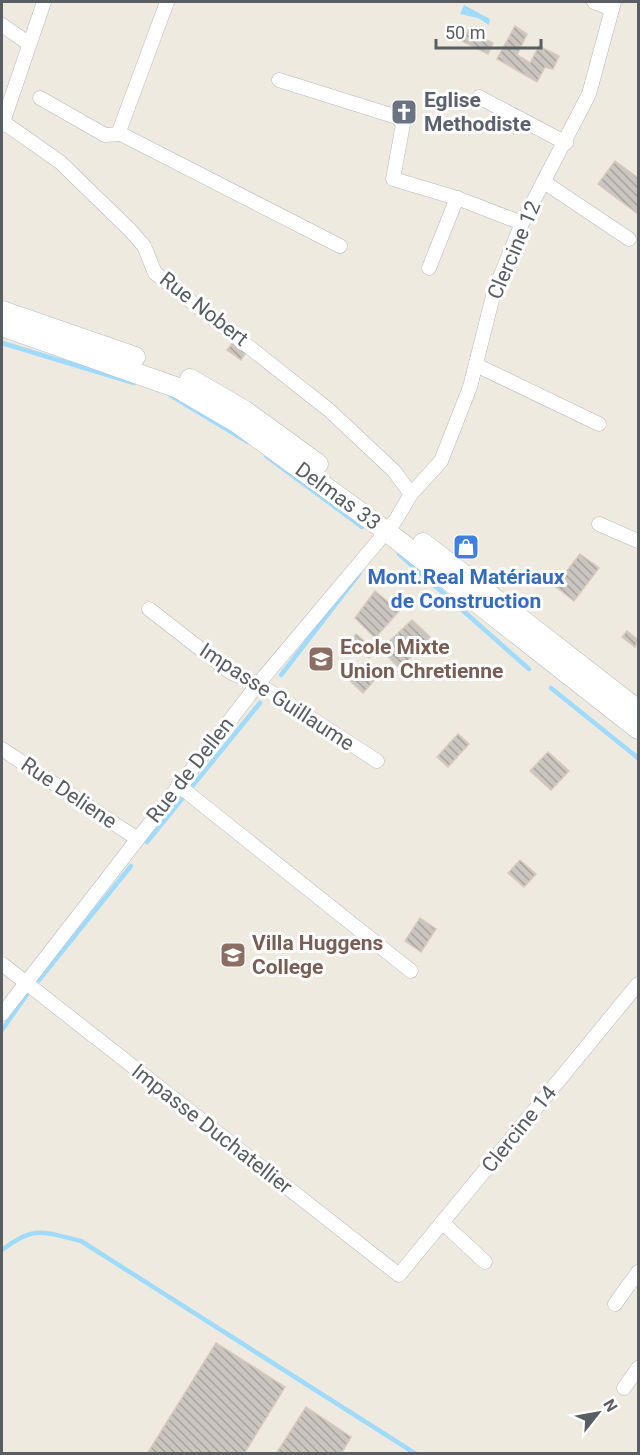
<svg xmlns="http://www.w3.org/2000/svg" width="640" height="1455" font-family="Roboto,sans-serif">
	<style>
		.water { fill: url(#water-ripples) }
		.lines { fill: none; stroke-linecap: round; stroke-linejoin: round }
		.stream { stroke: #9edbff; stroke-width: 4.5 }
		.building { fill: url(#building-back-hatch); stroke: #d3cbbe; stroke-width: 1.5 }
		.minor-casing { stroke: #b6b9be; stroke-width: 15 }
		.secondary-casing { stroke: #b6bbc0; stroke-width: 21 }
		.minor { stroke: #fff; stroke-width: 14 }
		.secondary { stroke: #fff; stroke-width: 20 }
		.labels { text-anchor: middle; stroke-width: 6; stroke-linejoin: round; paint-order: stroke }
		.worship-label { font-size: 21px; font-weight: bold; fill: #5b616d; stroke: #fff; text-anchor: start }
		.street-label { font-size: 21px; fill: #595e63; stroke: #fff }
		.shop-label { font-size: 21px; font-weight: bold; fill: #366cbe; stroke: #fff }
		.education-label { font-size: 21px; font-weight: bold; fill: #785e54; stroke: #fff; text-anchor: start }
	</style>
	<defs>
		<pattern id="water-ripples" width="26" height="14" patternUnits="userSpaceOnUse" patternTransform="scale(1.5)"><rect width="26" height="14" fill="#9edbff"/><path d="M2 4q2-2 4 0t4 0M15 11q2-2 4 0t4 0" fill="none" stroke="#84b5d2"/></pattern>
		<pattern id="building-back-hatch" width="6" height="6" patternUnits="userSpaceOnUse" patternTransform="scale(1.5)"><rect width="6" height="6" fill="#cac6bf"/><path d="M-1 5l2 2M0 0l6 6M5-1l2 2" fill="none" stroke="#a7a49f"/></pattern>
	</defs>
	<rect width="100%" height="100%" fill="#eeeae0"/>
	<!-- water -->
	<path class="water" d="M464,5l26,14 -1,6 -11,-7 -18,-4z"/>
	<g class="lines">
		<!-- stream -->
		<g class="stream">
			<path d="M2,343l132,40"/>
			<path d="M170,395l78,47"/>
			<path d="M266,456l96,71"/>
			<path d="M399,554l130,115"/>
			<path d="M281,675l78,-101"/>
			<path d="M551,688l87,70"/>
			<path d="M147,842l113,-139"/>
			<path d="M39,980l92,-114"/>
			<path d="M2,1030l26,-37"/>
			<path d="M2,1250c33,-25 41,-18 79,-9l335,213"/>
		</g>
	</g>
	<!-- building -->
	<g class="building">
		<path d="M515,26l12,8 -10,21 13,8 9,-17 20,10 -6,13 -8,-2 -8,15 -40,-23z"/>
		<path d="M468,30l25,13 -5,11 -26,-13z"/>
		<path d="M615,161l23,17v36l-40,-30z"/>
		<path d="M235,340l13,9 -7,11 -14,-10z"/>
		<path d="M580,554l19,14 -25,33 -19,-15z"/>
		<path d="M375,591l24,20 -24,27 -20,-20z"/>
		<path d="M412,620l18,17 -30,32 -19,-20z"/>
		<path d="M627,631l11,9 -3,7 -13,-10z"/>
		<path d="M356,634l14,12 4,-4 6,5 -11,11 -19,-17z"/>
		<path d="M366,661l14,13 -17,19 -14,-13z"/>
		<path d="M458,734l11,10 -21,23 -11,-10z"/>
		<path d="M548,752l21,19 -18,19 -21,-19z"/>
		<path d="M520,860l16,14 -12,13 -16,-14z"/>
		<path d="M420,918l16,11 -15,23 -16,-11z"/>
		<path d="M216,1343l69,44 -41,67h-97z"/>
		<path d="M306,1407l45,30 -10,17h-65z"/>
	</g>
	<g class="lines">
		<!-- minor casing -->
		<g class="minor-casing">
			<g id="minor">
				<path d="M594,2l18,7"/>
				<path d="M2,25l26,18"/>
				<path d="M279,80l118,37 6,7 -10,55 64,19 65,25"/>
				<path d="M479,97l87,46"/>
				<path d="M40,98l65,37 16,-1"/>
				<path d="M3,122l57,40 70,68 14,16 11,27 174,137 65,61 17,23"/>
				<path d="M2,125l42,-123"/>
				<path d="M121,134l219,112"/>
				<path d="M121,134l-1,-5 47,-127"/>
				<path d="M544,182l85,57"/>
				<path d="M429,268l28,-70"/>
				<path d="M476,365l123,59"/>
				<path d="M599,524l39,17"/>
				<path d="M149,609l81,63 28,12 119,77"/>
				<path d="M2,749l134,89"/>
				<path d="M178,785l233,186"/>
				<path d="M2,964l397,311 239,-291"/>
				<path d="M2,1014l256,-330 137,-163 16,-27 30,-33 29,-74 24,-95 28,-69 67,-129 25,-92"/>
				<path d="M442,1222l43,40"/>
				<path d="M615,1304l23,-32"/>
				<path d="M624,1388l14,-20"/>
			</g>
		</g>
		<!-- secondary casing -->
		<g class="secondary-casing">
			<g id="secondary">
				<path d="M2,311l133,46"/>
				<path d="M2,326l176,62 58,34 150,109 252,198"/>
				<path d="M190,379l55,32 73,53"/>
				<path d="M423,543l215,167"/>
			</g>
		</g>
		<!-- minor -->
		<use href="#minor" class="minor"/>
		<!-- secondary -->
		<use href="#secondary" class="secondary"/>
	</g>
	<!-- icons -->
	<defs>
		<g id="church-square" transform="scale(1.35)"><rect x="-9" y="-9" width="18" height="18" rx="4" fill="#6b7280" stroke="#fff"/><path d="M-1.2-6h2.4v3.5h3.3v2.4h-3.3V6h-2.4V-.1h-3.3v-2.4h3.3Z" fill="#fff"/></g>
		<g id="shop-square" transform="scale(1.35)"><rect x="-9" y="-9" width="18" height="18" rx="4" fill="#3f7fe0" stroke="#fff"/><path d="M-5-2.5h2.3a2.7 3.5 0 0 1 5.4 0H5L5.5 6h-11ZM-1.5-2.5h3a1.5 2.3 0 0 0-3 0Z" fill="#fff"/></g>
		<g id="school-square" transform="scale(1.35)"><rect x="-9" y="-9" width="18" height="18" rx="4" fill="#8d6e63" stroke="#fff"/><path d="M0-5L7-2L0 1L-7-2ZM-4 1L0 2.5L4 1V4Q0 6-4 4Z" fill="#fff"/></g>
	</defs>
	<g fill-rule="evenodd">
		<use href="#church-square" x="404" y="112"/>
		<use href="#shop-square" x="466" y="547"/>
		<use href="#school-square" x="321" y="659"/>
		<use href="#school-square" x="233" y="955"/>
	</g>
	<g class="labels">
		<!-- worship labels -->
		<g class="worship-label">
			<text x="424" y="107">Eglise<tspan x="424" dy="24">Methodiste</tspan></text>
		</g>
		<!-- street labels -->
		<g class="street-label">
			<text transform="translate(514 250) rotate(-67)" y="7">Clercine 12</text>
			<text transform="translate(204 309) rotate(38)" y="7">Rue Nobert</text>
			<text transform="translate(338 496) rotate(36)" y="7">Delmas 33</text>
			<text transform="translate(277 697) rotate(33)" y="7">Impasse Guillaume</text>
			<text transform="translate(190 770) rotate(-52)" y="7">Rue de Dellen</text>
			<text transform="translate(69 793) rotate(34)" y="7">Rue Deliene</text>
			<text transform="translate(212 1129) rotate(38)" y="7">Impasse Duchatellier</text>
			<text transform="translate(519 1129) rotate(-51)" y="7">Clercine 14</text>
		</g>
		<!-- shop labels -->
		<g class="shop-label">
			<text x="466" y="584">Mont.Real Matériaux<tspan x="466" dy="24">de Construction</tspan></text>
		</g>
		<!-- education labels -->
		<g class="education-label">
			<text x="340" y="654">Ecole Mixte<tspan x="340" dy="24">Union Chretienne</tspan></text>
			<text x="252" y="950">Villa Huggens<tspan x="252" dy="24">College</tspan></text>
		</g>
	</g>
	<!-- border -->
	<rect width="640" height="1455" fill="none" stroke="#595e63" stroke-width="6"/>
	<!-- north arrow -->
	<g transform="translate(598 1413) rotate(59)" stroke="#ffffff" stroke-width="4.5" paint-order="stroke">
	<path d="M0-4.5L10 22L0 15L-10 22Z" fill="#595e63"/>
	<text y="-9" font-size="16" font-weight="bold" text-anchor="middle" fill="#595e63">N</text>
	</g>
	<!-- scale -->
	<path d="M436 39v9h105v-9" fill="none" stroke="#595e63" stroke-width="3"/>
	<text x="445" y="39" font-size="18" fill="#595e63" stroke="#ffffff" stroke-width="4.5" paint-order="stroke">50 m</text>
</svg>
